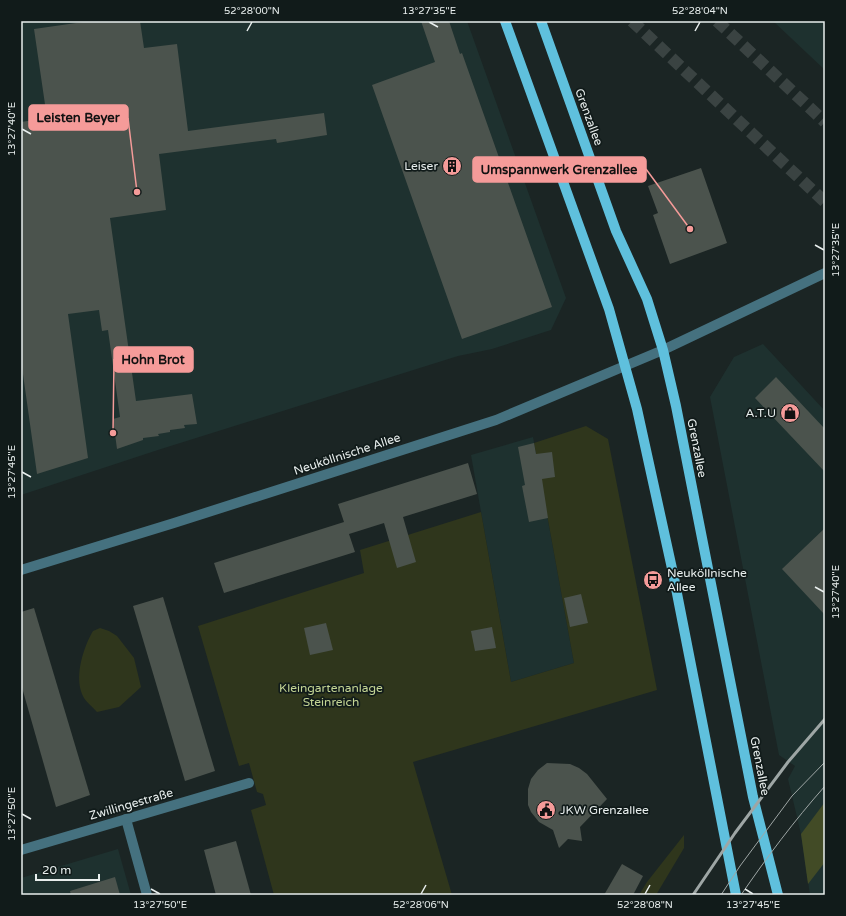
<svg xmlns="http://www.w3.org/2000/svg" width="846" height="916" font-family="'Varela Round',sans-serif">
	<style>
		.built { fill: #1e312f }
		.green { fill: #2f361c }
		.forest { fill: #424b26 }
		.building { fill: #4b534d }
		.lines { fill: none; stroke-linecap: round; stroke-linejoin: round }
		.highway-tunnel { stroke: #3a4342; stroke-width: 12; stroke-dasharray: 12 6; stroke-linecap: butt }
		.minor { stroke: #45717f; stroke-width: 10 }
		.major { stroke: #5fc0dd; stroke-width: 10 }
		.tram { stroke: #9ea6a5; stroke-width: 1 }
		.rail { stroke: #9ea6a5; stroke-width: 3 }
		.ticks { fill: none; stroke: #e8eeed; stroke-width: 1.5 }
		.labels { text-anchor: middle; stroke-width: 3.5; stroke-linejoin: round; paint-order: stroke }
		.street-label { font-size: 12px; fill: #e8eeed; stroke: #111b1a }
		.poi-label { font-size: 12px; fill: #e8eeed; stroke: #111b1a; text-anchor: end }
		.park-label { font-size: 12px; fill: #c4d594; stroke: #111b1a }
		.leader { fill: none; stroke: #f59b99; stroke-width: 1.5 }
		.callout-dot { fill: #f59b99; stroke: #111b1a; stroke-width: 1.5 }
		.callout { fill: #f59b99; stroke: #f59b99; stroke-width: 1.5 }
		.callout-label { font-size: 13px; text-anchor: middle; font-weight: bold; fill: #111 }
		.neatline { fill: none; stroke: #e8eeed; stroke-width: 1.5 }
		.ticks-label { font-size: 10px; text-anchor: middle; fill: #e8eeed }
	</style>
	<rect width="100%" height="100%" fill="#1b2524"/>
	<!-- built -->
	<g class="built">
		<path d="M21,21h446l99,277 -15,32 -59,19 -34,7 -297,93 -140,46z"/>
		<path d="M773,21h52v49z"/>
		<path d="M763,344l62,67v484h-15l-9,-61 -13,-55 7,-13 -16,-11 -69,-358 24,-40z"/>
		<path d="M533,437l41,226 -63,19 -40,-227z"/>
		<path d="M118,849l13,46h-110v-17z"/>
	</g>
	<!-- green -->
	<g class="green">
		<path d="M586,426l22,13 49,251 -244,72 39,133h-178l-23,-85 15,-5 -3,-11 -6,-2 -8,-29 -10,3 -41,-140 166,-53 -4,-23 121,-38 30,170 63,-19 -40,-220z"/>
		<path d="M100,628l9,3 8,5 17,22 7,29 -22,20 -22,5c-4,-5 -10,-9 -13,-14 -11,-19 -1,-50 9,-67z"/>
		<path d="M684,835v13l-28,47h-17l8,-13z"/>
	</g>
	<!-- forest -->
	<path class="forest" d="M825,802v60l-17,22 -7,-50z"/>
	<!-- building -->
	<g class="building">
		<path d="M90,21h50l4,27 33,-4 11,87 136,-18 3,22 -50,8 -1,-4 -117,15 7,56 -56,8 26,183 56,-7 5,30 -13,1 1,3 -15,2v2l-12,2 1,2 -16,2v2l-26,9 -4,-30 7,-2 -12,-87 -6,1 -3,-21 -31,4 20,144 -51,16 -16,-114v-238l26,-4 -13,-89z"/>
		<path d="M421,21h28l11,33 2,-1 90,254 -90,32 -90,-254 63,-23z"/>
		<path d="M701,168l26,75 -57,21 -17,-49 5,-2 -10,-27z"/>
		<path d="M776,377l49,52v43l-70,-74z"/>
		<path d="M534,443l2,11 16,-2 3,25 -13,2 6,39 -19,4 -7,-36 3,-1 -7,-38z"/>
		<path d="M468,463l9,31 -74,23 13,45 -19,6 -13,-45 -35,11 6,18 -131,41 -10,-30 130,-41 -6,-18z"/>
		<path d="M825,528v87l-43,-46z"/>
		<path d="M581,594l7,29 -18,4 -6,-29z"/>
		<path d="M163,597l52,174 -30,10 -52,-175z"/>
		<path d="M34,608l56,187 -34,12 -35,-123v-72z"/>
		<path d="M326,623l7,27 -23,5 -6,-27z"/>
		<path d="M492,627l4,21 -21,3 -4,-20z"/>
		<path d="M547,763l23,1 9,4 8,6 20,25 -27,28 2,14 -14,-2 -9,9 -6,-18 -14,-8 -8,-10 -3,-7v-16l3,-10 7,-9z"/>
		<path d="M236,841l15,54h-35l-12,-45z"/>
		<path d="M622,864l21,12 -10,19h-29z"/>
		<path d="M115,877l5,18h-49l-1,-4z"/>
	</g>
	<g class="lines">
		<!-- highway-tunnel -->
		<g class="highway-tunnel">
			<path d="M632,21l193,181"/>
			<path d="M717,21l108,101"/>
		</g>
		<!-- minor -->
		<g class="minor">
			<path d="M21,570l153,-47 322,-103 167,-70 162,-77"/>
			<path d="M126,819l21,76"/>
			<path d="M21,850l228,-67"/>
		</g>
		<!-- major -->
		<g class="major">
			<path d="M505,21l104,288 28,100 36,164 63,322"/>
			<path d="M541,21l75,210 31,68 16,51 13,56 77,391 25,98"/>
		</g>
		<!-- tram -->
		<g class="tram">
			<path d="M721,895l19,-29 52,-70 33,-34"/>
			<path d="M741,895c26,-38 53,-74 84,-109"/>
		</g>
		<!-- rail -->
		<path class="rail" d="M693,895l42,-62 53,-71 37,-43"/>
	</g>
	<!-- ticks -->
	<path class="ticks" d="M429,22l9,5M247,31l5,-9M695,31l5,-9M22,129l9,5M815,245l9,5M22,472l9,5M815,587l9,5M22,814l9,5M151,889l9,5M745,889l8,5M421,894l5,-9M645,894l5,-9"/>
	<!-- icons -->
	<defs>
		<g id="building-disc" transform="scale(1)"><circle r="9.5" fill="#f59b99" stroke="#111b1a"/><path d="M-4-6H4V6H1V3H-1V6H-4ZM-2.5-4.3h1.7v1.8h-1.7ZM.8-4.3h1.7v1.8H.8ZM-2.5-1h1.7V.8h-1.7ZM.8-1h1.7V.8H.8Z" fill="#111"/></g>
		<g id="shop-disc" transform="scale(1)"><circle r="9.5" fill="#f59b99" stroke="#111b1a"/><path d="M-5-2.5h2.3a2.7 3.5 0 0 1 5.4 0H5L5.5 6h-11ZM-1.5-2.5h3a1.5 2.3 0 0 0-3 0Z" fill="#111"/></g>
		<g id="bus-disc" transform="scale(1)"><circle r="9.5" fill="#f59b99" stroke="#111b1a"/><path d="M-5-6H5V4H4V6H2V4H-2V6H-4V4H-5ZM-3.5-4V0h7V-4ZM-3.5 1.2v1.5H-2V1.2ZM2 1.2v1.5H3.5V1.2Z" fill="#111"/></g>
		<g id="civic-disc" transform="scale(1)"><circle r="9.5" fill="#f59b99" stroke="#111b1a"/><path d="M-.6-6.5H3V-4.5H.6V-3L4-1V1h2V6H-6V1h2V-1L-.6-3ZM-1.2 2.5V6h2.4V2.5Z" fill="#111"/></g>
	</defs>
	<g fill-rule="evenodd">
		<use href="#building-disc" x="452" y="166"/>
		<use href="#shop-disc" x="790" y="413"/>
		<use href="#bus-disc" x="653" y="580"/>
		<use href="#civic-disc" x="546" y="810"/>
	</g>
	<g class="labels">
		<!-- street labels -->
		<g class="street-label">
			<text transform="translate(589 117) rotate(70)" y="4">Grenzallee</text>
			<text transform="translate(697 448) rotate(79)" y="4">Grenzallee</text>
			<text transform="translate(347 454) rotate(-18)" y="4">Neuköllnische Allee</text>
			<text transform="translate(760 766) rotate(79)" y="4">Grenzallee</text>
			<text transform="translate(131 804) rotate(-16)" y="4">Zwillingestraße</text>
		</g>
		<!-- poi labels -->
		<g class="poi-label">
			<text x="438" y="170">Leiser</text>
			<text x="776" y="417">A.T.U</text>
			<text x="667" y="577" text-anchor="start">Neuköllnische<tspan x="667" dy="14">Allee</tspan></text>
			<text x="560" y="814" text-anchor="start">JKW Grenzallee</text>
		</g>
		<!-- park labels -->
		<g class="park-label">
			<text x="331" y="692">Kleingartenanlage<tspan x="331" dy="14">Steinreich</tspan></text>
		</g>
	</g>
	<!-- callouts -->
	<path class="leader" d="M137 192L128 118M690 229L646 169M113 433L114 359"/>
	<g class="callout-dot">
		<circle cx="137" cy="192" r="4"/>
		<circle cx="690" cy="229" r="4"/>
		<circle cx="113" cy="433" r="4"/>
	</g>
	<g class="callout">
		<rect x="29" y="105" width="99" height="25" rx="4"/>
		<rect x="473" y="157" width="173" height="25" rx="4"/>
		<rect x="114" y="347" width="79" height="25" rx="4"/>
	</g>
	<g class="callout-label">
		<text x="78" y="122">Leisten Beyer</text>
		<text x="559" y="174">Umspannwerk Grenzallee</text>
		<text x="153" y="364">Hohn Brot</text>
	</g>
	<!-- border -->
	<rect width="846" height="916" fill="none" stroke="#111b1a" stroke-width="44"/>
	<!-- scale -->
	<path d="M36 874v6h63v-6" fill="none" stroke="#e8eeed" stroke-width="2"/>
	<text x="42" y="874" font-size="12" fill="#e8eeed" stroke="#111b1a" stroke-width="3" paint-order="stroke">20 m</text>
	<rect x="22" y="22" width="802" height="872" class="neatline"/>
	<g class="ticks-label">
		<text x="252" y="14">52°28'00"N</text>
		<text x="429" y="14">13°27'35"E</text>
		<text x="700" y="14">52°28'04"N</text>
		<text transform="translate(11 129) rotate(-90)" y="4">13°27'40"E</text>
		<text transform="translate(835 250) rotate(-90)" y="4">13°27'35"E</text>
		<text transform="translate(11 472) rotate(-90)" y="4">13°27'45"E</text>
		<text transform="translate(835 592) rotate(-90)" y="4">13°27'40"E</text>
		<text transform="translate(11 814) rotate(-90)" y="4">13°27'50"E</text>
		<text x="160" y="908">13°27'50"E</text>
		<text x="421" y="908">52°28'06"N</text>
		<text x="645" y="908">52°28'08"N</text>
		<text x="753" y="908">13°27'45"E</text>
	</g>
</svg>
